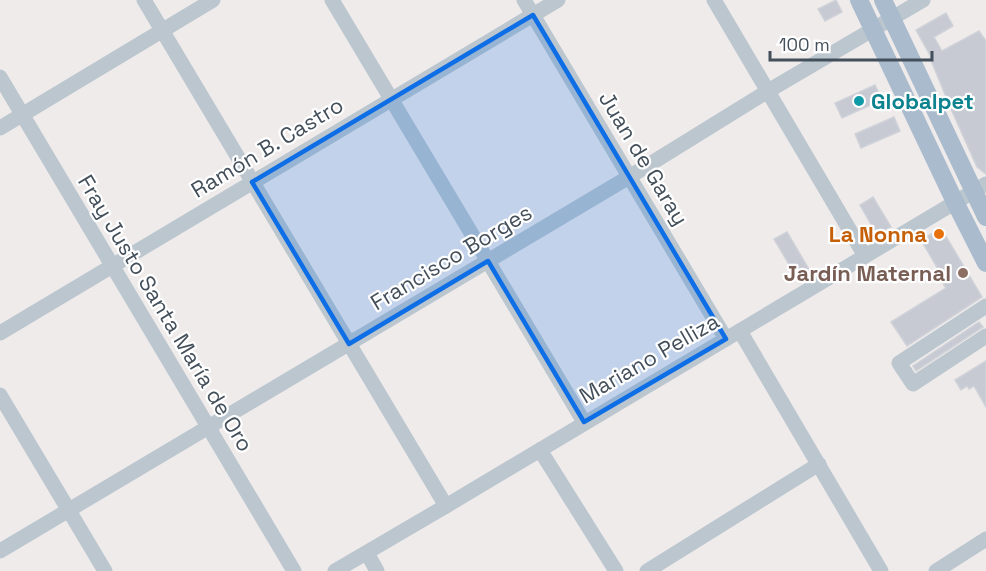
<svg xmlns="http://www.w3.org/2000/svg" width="986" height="571" font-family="'Space Grotesk',sans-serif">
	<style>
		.building { fill: #c7cad2; stroke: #cfd2d8; stroke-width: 1.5 }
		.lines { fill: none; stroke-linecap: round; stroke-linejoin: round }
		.minor { stroke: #bbc6cf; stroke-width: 15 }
		.major { stroke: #a9bbcd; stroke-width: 18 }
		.marked { fill: #0e6ee6; fill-opacity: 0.2; stroke: #0e6ee6; stroke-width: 4.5; stroke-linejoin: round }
		.culture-dot { fill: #0f9aa8; stroke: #fff; stroke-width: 2 }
		.food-dot { fill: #e8710a; stroke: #fff; stroke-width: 2 }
		.education-dot { fill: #8d6e63; stroke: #fff; stroke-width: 2 }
		.labels { text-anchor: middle; stroke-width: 4.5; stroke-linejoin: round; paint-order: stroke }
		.culture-label { font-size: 22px; font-weight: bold; fill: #0d838f; stroke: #fff; text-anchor: start }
		.street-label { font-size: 22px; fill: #434f5a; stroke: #fff }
		.food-label { font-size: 22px; font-weight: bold; fill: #c56008; stroke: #fff; text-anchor: end }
		.education-label { font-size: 22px; font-weight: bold; fill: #785e54; stroke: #fff; text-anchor: end }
	</style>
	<rect width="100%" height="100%" fill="#efebeb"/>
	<!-- building -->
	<g class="building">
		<path d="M836,0l6,12 -17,9 -7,-12z"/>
		<path d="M946,13l7,13 -19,11 8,14 37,-20 7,10v133l-9,-7 -26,-58 -21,-51 1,-1 -15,-27z"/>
		<path d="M875,85l7,15 -40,18 -7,-15z"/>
		<path d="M894,117l6,14 -39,17 -6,-14z"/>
		<path d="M873,197l18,30 -14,8 -17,-30z"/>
		<path d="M941,228l41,69 -75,49 -16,-24 55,-34 -8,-12 3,-2 -20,-34z"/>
		<path d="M787,232l26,44 -13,7 -26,-44z"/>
		<path d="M979,322l4,5 -67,44 -3,-5z"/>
		<path d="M986,361v46l-12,-21 -5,3 -2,-3 -6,4 -6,-10z"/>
	</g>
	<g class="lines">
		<!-- minor -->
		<g class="minor">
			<path d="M144,0l302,506"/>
			<path d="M332,0l252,422"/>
			<path d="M524,0l202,339"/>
			<path d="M714,0l151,256"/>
			<path d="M0,77l294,494"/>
			<path d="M0,128l213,-128"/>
			<path d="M986,306l-87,57 14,21 73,-48"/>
			<path d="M740,331l141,240"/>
			<path d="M0,333l558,-333"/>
			<path d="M0,395l105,176"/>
			<path d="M540,450l76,121"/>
			<path d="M0,551l629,-374 139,-86 155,-91"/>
			<path d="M367,553l10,18"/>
			<path d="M335,571l111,-65 540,-322"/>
			<path d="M647,571l172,-107"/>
			<path d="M936,571l50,-32"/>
		</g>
		<!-- major -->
		<g class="major">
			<path d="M859,0l96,202 31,61"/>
			<path d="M883,0l103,217"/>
		</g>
	</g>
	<!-- marked area -->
	<path class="marked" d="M533,15l193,324 -142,83 -96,-161 -139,83 -97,-162z"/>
	<!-- markers -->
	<circle class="culture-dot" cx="859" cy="101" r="6"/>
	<circle class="food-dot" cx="939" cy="234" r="6"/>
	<circle class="education-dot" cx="963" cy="273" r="6"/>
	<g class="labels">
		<!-- culture labels -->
		<g class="culture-label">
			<text x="871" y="109">Globalpet</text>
		</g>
		<!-- street labels -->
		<g class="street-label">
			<text transform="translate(267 147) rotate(-31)" y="8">Ramón B. Castro</text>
			<text transform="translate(644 158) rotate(59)" y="8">Juan de Garay</text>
			<text transform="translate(451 257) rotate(-31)" y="8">Francisco Borges</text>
			<text transform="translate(166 313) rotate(59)" y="8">Fray Justo Santa María de Oro</text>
			<text transform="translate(649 358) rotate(-30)" y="8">Mariano Pelliza</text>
		</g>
		<!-- food labels -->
		<g class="food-label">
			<text x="927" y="242">La Nonna</text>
		</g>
		<!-- education labels -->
		<g class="education-label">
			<text x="951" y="281">Jardín Maternal</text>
		</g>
	</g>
	<!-- scale -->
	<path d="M770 51v9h162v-9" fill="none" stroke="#434f5a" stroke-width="3"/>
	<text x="779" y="51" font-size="18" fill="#434f5a" stroke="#ffffff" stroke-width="4.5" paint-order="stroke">100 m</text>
</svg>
